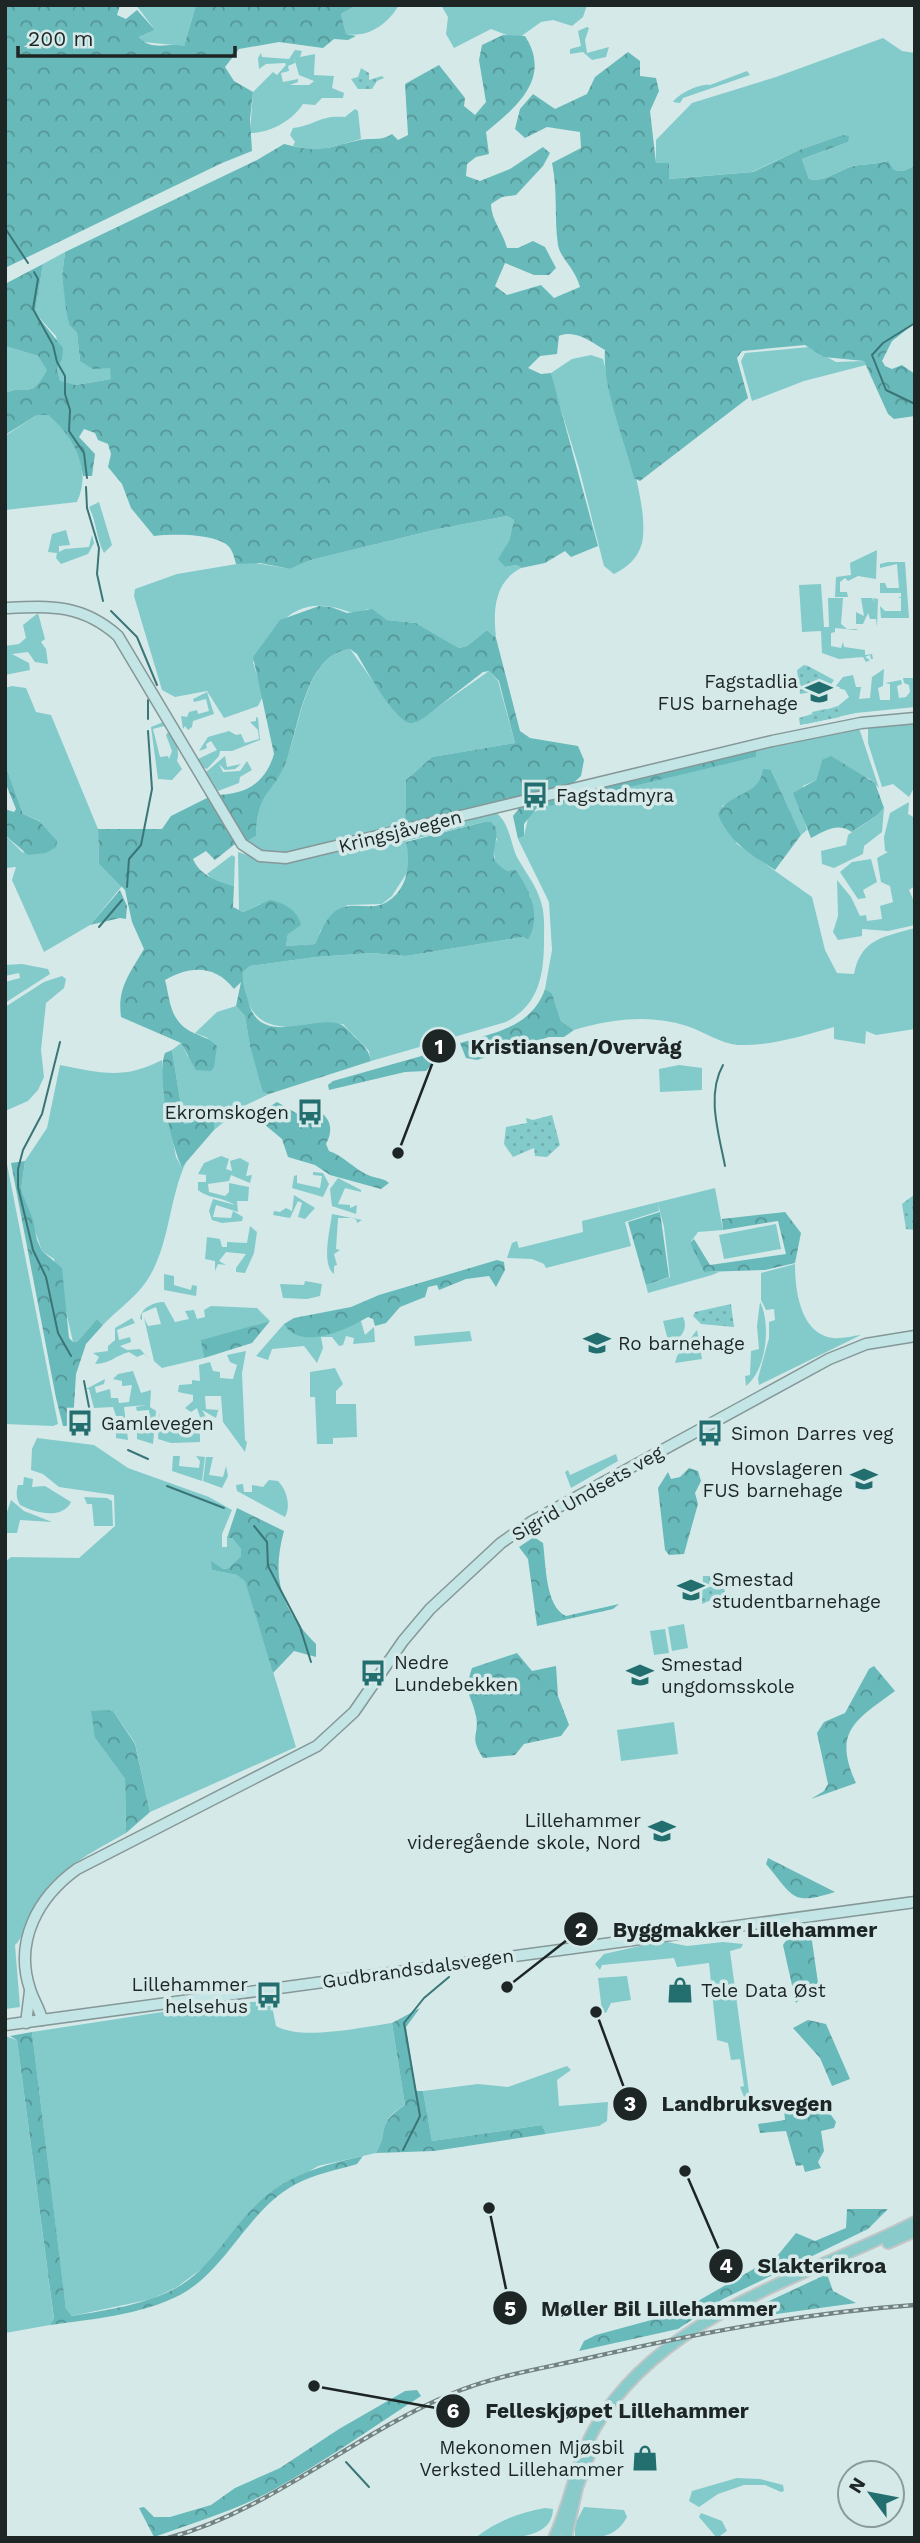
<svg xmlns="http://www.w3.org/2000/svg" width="920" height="2543" font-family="'Work Sans',sans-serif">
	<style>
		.grass { fill: #83cacb; fill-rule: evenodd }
		.forest { fill: url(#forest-crowns) }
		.park { fill: url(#park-dots) }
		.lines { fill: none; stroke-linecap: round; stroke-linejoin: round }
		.stream { stroke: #3a7677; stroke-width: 2 }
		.secondary-casing { stroke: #859797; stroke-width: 13 }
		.primary-casing { stroke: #c4c6c6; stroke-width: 14 }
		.secondary { stroke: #c4e5e5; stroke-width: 10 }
		.primary { stroke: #89cacb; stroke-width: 10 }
		.rail-casing { stroke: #748282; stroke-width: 4.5 }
		.rail { stroke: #d5e9e9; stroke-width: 2; stroke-dasharray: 5; stroke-linecap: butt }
		.labels { text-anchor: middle; stroke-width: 7; stroke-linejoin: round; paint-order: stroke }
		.poi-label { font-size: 19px; fill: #1d2525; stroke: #d5e9e9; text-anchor: start }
		.street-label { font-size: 19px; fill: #1d2525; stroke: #d5e9e9 }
		.leader { fill: none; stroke: #1d2525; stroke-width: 2.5 }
		.callout-dot { fill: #1d2525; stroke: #d5e9e9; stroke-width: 2.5 }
		.mark-label { font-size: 21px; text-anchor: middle; font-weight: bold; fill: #fff }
		.callout-label { font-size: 21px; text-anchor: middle; font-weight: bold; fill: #1d2525; stroke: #d5e9e9; stroke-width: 7; stroke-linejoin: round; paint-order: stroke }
	</style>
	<defs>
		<pattern id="forest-crowns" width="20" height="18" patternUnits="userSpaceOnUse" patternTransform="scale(1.75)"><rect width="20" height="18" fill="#68b9ba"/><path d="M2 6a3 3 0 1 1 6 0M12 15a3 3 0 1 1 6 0" fill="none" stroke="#559697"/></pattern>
		<pattern id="park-dots" width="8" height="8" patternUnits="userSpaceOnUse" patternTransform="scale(1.75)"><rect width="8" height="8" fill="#83cacb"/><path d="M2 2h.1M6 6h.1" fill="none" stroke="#71adae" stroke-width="1.8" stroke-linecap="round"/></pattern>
	</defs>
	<rect width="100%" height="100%" fill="#d5e9e9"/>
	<!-- grass -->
	<g class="grass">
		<path d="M136,5h60l-12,41 -41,-4 -4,-5 16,-7z"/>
		<path d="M357,5h42c-11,19 -31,33 -53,29l-5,-20z"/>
		<path d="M441,5h146l-4,12 -11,9 -19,-6 -12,2 -21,15h-8l-21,-8 -37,19 -8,-14 2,-17z"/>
		<path d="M587,27l2,1 -4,12 2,13 22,-6 -3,10 -14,3 -9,-8 -13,2v-5l11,-3 -3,-15z"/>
		<path d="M883,38l19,13 13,2v113l-12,5 -9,-1 -7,-9c-10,3 -18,3 -29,4 -18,2 -30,18 -49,14l-7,-20 46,-17 -6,-7 -43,15 -47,22 -84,7 -12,-16v-23l36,-37 84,-26z"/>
		<path d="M295,50l7,1 -2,6 15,-3 -1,21 20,1 -2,12 12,5 -1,5h-21l-7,7 -12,-1c-11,17 -33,29 -53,29l3,-41 20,-20 4,3 9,-10 -1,-2 -19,1 -7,5 -1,-11 3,-5 1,4 27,2zM294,58l5,17 15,6 -5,4h-19l8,-3v-3l-15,3 -2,-9 8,-2 -1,-5 7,-3z"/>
		<path d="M747,71l3,4 -67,23 -3,5 -7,-1c5,-8 27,-19 37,-17z"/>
		<path d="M355,109l3,2 3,28 -45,12 -23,-5 2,-4 -5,-7 3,-7c24,-3 26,-13 52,-11z"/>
		<path d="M65,252l-3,24 7,49 8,8 3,28 31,6v12l-35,6 -16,-3 -3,-13 5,-9 -6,-24 -21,-23 8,-49z"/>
		<path d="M5,346l33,10 10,14c-17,31 -20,13 -43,23z"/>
		<path d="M809,347l27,15 28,-1 2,4 -62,16 -52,20 -11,-40 4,-8z"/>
		<path d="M591,355l12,4c10,45 48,142 39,184 -4,15 -14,24 -28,31l-10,-8 -25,-98 -27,-88 -1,-7 21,-14z"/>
		<path d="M37,415h11c27,22 44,53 29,87l-72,8v-74z"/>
		<path d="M99,502l13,43 -8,8c-8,-15 -7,-30 -15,-46z"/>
		<path d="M507,516l7,4 -5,21 -10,18 6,8 12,-2 4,3c-27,14 -28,43 -25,70l-9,-8 -20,16 -8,2 -43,-25 -29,-3 -19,-11c-20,7 -19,1 -36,-2 -43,-8 -60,25 -79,55l10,34 -5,10 -34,12 -17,-27 -32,6 -13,-7 -28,-94 1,-7 42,-15 72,-12 41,7 21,-9 127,-31z"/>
		<path d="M66,530l4,15 -11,1v6l6,-3 24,-2 3,-12 2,8 -6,11 -27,10 -5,-6 1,-5 -9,-1 4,-18z"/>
		<path d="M877,550l-1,29 -18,-3 -10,5 -3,-3 -5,4v10h7l1,5h-13l1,-20 15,-2 -1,-12z"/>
		<path d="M888,562h17l4,56h-28l-1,-12 5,5h16v-13l-4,-1h4v-4h-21v-10h5l2,5h12l-2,-24 -17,4v-4z"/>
		<path d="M821,584l3,43h5l-1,-29h15l-2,26 6,5h11l-2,1 -21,-2v4l-4,1v13l10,2 2,-6 1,5 21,3v5l7,-1 1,5h-2l-1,-4 -5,2 5,3 -4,2 -3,-5 -24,2 -17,-6 -1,-22 -19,1 -3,-47z"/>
		<path d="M861,598h11l3,5 -2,-5 5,1 -1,28 -1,-8h-6l-2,-6 -5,11h-7v-12l8,4z"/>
		<path d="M38,613l7,26 -4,3 5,7 2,15 -13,-2 -7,-10 -16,2 17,9 1,7 -25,5v-29l14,-2 7,-6 -3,-13z"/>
		<path d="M350,649l46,64 19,10 74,-52 9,10 17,62 -83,14 -26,23 -1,46 -121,28 -19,-2 -19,-10 10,-6c1,-44 17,-42 30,-75 14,-33 19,-107 64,-112z"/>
		<path d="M884,669l-1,17 -5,2 2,12h10v-16l-5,-1 16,-3 1,4 -5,2 2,12 7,-1 4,-5 -1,-7 -5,-2 -1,-5h12v29l-59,6 -51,11 9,-5 -2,-7 13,-3 14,3 -1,-6 11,-9 -4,-7 -10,-3 8,-10 10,-2 3,12h5l-2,12 11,-1 2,-21z"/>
		<path d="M12,686l14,2 10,24 15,3 47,114 1,35 23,22 -32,39 -46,27 -32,-72 4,-13 -11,1v-33l18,18 17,-32 -17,-7 -18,-50v-76z"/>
		<path d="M207,692l7,22 -21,7 -1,6 -4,3 -3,-4 -2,3 -2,-13 6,1 2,-5 8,-2 1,4 11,-3 -3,-12 -12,3 -1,-3z"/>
		<path d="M256,717l2,1 2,22 -28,11h-12l-1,5 -12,13 -5,-2 -4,-8 19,-9 -6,-9 -5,3 1,4 -8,3 9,-14 21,-6 7,4 5,-1 4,9 14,-4 -1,-9 -8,-8 6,-1z"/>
		<path d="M166,721l2,4 -15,4 7,28 8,-1 1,3 3,-8 -6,-16 2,-3c8,6 12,19 9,29l5,8 -10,11 -14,-1 -7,-52z"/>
		<path d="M915,723v63l-6,11 -16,-13 -11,3 -14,-44v-16z"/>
		<path d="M859,728l20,60 -9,-9 -48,-19 -6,20 -13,6 1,34 3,10 -6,5 -30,-65 -19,20 -30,16 15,38 75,53 13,53 12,23 17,1c7,-36 30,-37 61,-46v101l-39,6 -10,-4 -1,13 -31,-5v-12c-31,9 -64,19 -96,18 -17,-1 -35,-14 -51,-19 -38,-12 -75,-7 -113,4l-13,-9 -9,-28 -7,-4 7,-39 -3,-48 -31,-63 6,-3 5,-22 23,-10 204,-47 1,-8z"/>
		<path d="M225,756l2,11 14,-3 -6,5 -10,1 -6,-6 4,8 17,-1 7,-10 5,9 -12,7 -1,6 -21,8 -12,-19z"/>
		<path d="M909,802l-1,12 7,4v68l-6,4 6,14v21l-27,6 -26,-2v7l-24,4 -5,-8 5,-16 -1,-36 14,17 9,19 6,-1 1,6 15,-2 -2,-13 13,-4 -3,-16 -9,-4 -4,-24 11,-6 -3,-1 -1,-14 6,-24z"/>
		<path d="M884,808l-2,24 -18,14 -1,8 -29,14 -12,-4 -1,-13 25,-6 2,-10c13,-10 26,-15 36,-27z"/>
		<path d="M495,812c14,10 15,28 21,43 8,16 20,29 25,47 4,12 3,26 3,38 0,35 -5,65 -38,82l-135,39 -2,-10 -26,-27c-34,-1 -83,17 -96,-25 -2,-10 -5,-17 -4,-27l7,-6 66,-9 55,-4 35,3 117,-19 5,3 3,-43 -16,-28 -7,2 -12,-6 -3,-16 4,-10 -13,-17 -78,19 4,21 -2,9 -16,25 -10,8 -35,1 -26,25 -6,14 -29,2 2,-12 5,-7 -33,-23 -17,8 -4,-2 -1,-58 30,10 19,-1z"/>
		<path d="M232,855l3,2 -1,29 -21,-7 -6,-5z"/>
		<path d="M871,859l6,23 -14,8 3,8 -8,1 -18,-27 12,-10z"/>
		<path d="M22,964l26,5 2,5 -45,29v-21l15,-4 -1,-5 -14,3v-11z"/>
		<path d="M62,976l4,3 -2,9 -18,15 -5,47 3,27 -6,13 -10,11 -23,10v-104l39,-25z"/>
		<path d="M236,1006l9,10 5,31 14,45 5,2 -25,12 -30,24v-10l-10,-1 -20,5 -12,-74 9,-7 7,14 20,-19 -13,-5 22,-21z"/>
		<path d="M162,1060l1,32 13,65 5,9 5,-4c-18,39 -16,85 -40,120 -12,17 -29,28 -43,43l-6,-6 -20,23h-4l-19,-83 -12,-8 -21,-61 4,-29 22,-33 13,-63c40,8 64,15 102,-5z"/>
		<path d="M679,1065l23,3v22l-42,2 -1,-23z"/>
		<path d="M221,1156l8,3 -3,10 6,2 -2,-10 10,-3 9,5 -3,13 6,-1 -2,8 -19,-8 -2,6 -21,3 1,8 16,4 4,-4v-9l20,4 -1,14h-11l1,11 -22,-7 -3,12 18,1 2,-7 10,6 -1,4 -20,2 -10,-3 -3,-9 4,-12 22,6c-12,-8 -29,-7 -37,-15v-8h8v-7l-8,-1 6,-11z"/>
		<path d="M7,1164l51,260 -5,2 -48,-2z"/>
		<path d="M313,1172l10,1 6,11 -6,13 -31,-9 2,-12 3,-1v8l23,5 2,-12 -9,-1z"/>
		<path d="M338,1178l23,12v2l-16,-4 -7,16 12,1v3l7,-3 -1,9 -24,-8 -2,-17z"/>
		<path d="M715,1188l8,42 -25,2 -8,11 14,29h15l-7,3 -64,18 -2,-8 24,-8 -6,-50 -6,-23 1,7 -34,11 6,24 -85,22 -2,-4 -12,-5 -25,-1 5,-15 5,-2 2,7 64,-16 -1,-11z"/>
		<path d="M294,1195l21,13 -10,11 -7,-2 4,-14 -4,-2 -8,17 -17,-3 1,-4 6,1 6,-4 6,3z"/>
		<path d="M332,1214l30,6 -5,3 -1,-5h-18l-2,31 4,1 -6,4 3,11 -3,1v8c-13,-10 -4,-44 -2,-60z"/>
		<path d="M776,1224l5,25 -57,10 -5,-24z"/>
		<path d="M250,1226l7,6 -3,21 -9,20 -9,-1v-4l10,-14 -20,-2 -7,9 7,4 -8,-1 -3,7v-10l-10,-2 2,-22 13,2 2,8h5v-5l20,1z"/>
		<path d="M795,1264c0,26 5,70 38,74 9,1 19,-2 28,-3l-102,50 -1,-7 11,-40v-16l6,-2 -1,-11 -8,1 -5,-10v-27z"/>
		<path d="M164,1274l10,2v9l17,5 1,-5 5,1 -1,10 -32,-6z"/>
		<path d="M305,1281l17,3 -2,12 -13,3 -24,-1 -3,-14 24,1z"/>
		<path d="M164,1302l11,20 14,-3 -4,-8 9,-1 3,9 8,-2 -1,-7 7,-4 46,2 13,13 -68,19 2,18 -42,10 -8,-7 -10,-43 4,8 13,-2 -5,-17 -14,6v8l-2,-3c2,-11 14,-16 24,-16z"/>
		<path d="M760,1302c11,21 7,68 -14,84l-1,-10 5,-1 1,-24 8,-2 -2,-23z"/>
		<path d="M683,1317c6,12 -3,23 -14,27l-6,-23z"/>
		<path d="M132,1318l3,5 -18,7 2,10 11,-3 1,5 -11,4 7,4 13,-1 9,10 -5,-5 -7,3 -8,-5c-13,3 -19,12 -34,12l4,-7 -6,-4 15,-2v-5l7,-6v-12z"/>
		<path d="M361,1321l4,14 9,-8 1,15 -22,2 1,-6 -8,-2 -3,9 -4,1 -7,-9h-11l2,11 -6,15 -13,-17 -32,3 -4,11 -12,-4 28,-32 43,11z"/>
		<path d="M697,1330l5,29 -27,4 2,-7z"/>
		<path d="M470,1331l2,10 -57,5 -1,-10z"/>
		<path d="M246,1351l-4,22 3,67 2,2 -2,10 -22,-30 -2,-26h-16l1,13 12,1 1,-3 -3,11 -14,-8 5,9 -7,-2 -3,-9 -6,4 -6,-4 8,-7v-6l-15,-3 1,-7 13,-1v-4l8,1 -1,-16 11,-3 3,9 7,1v6l13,1 4,-14 -7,-3 -3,-7z"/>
		<path d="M335,1368l8,16 -7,7v13h20l1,33 -24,1v6h-16l-2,-47h-5v-25z"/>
		<path d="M133,1371l8,22 10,-3 -1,17 6,4 -3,33 -16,-5v-16l5,4h8l-7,-1v-3l7,-1 -1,-12 -12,1 -1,-4 10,-2 -22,2 4,33 -12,-2v-6l8,-2 -1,-14h-7l-3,-9 -19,1 -5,-19h-3l19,-10 -1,5 -9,3 1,6 14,-4 1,9h7l1,5 10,-1 3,-17 -10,1v-5l-9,-2 5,-5z"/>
		<path d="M159,1412l1,10 16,2 24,10v8l-29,1 -13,-4z"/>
		<path d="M37,1438l57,7 34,23 81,29 23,13 -10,24v13h5v-9h5l9,11v7l-11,12 -18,2 25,5 8,5 51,167 -146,65 -15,-69 -22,-32 -18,27 30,41 1,54c-28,16 -59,31 -80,56 -9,11 -24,52 -31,56l5,62 -15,2v-447l6,-5 68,1 36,-32 -1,-31 -55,-8 -16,-13 -12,-4 1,-21z"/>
		<path d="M616,1454l2,7 -47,27 -6,-16 3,-2 2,5z"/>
		<path d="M173,1456h7l-1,10 20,2 1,-7 -4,-5 9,1 -3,24 -30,-10z"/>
		<path d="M206,1457h7l-4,18 14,2 3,-11 2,10 -6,12 -19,-7z"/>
		<path d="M24,1477l9,2 -1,8 13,-1 26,16c-9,18 -36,11 -51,3 -4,-8 -4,-12 -2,-20h5z"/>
		<path d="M269,1480l9,1c9,9 13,25 7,36l-48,-26 -1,-6 7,-1 1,8h8v-7l11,2z"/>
		<path d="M84,1497l23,1 5,3 1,25h-19l-2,-22h-5z"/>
		<path d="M11,1500l13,11 28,11 -32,-2 -3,13h-12v-15z"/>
		<path d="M684,1624l4,24 -16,3 -4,-24z"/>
		<path d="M665,1629l4,24 -15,2 -4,-24z"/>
		<path d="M674,1722l4,32 -57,7 -4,-31z"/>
		<path d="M662,1941l25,5 36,-4 20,2 -2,4 -11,3 20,149 -4,2 -6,-15 4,-1 -4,-27 -9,1 -3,-17 -11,-3 -8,-77 -32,4 -3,-9 -72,7 -2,5 -5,-6 9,-10z"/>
		<path d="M627,1976l4,24 -20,3 -5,10 -4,-2 -4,-33z"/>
		<path d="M265,2001l7,5 4,20c26,15 86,1 116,-3l13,82c-28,16 -16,25 -29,48l-58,13 -62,39 -45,57 -34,25 -25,12 -80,17 -6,-6 -34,-278 176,-27z"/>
		<path d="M5,2036l12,4 37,280 -4,5 -45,8z"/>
		<path d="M567,2066l4,4 -14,10 2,26 49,-4 -1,19 -8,5 -53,8 -4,-9 -110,16 -9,-50 55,-7 30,3z"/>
		<path d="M737,2478l23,1 23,6 1,6 -3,1 -16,-7h-21l-26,9 -19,13 -10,-6 3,-10z"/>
		<path d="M584,2507l40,3 3,7c-12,22 -30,21 -52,21v-14z"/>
		<path d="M545,2508l8,1c-1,34 -53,29 -78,29 22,-17 43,-25 70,-30z"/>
		<path d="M701,2513l21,8 5,10 -10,7 -18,-21z"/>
	</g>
	<!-- forest -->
	<g class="forest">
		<path d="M5,5h115l-3,10 9,4 11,-9 18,20 -16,7c12,15 30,5 45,9l12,-41h161l-16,9 5,20 10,2 -8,4 -14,-1 -11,9 -44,-6 -40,7 -14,18 9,14 19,11 -3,27 2,32 -30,12 -217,105z"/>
		<path d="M503,35l22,1c27,42 -8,71 -39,96l3,22 -13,3 -9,7 -1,12 14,5 30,-12 33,-22 7,6 -7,13 -27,29 -14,2 -11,7c0,16 12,28 16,44h11l15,-7 12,6 11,21 -7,7h-15l-29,-12 -10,23 12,9 34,-10 13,13 26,-11c-5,-19 -20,-29 -22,-42 -4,-27 0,-54 -6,-82l29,-15 -1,-16 -33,-5 -22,11 -10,-9 5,-20 13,-15 22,15 32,-15 8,-17 33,-25 12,9v15l16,2 3,13 -9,20 6,52h13v16l84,-7 46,-22 43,-15 7,1 -1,6 -46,17 7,20c19,4 31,-12 50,-14 10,-1 18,-1 29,-4l6,9 9,1 12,-5v157l-23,18 -10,20 3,5 7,3 10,-4 13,9v42l-21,3 -6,-5 -24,-53 -40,-4 -19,-12 -63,6 -5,7 11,40 -108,83 -6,-3c-9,-37 -32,-91 -29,-128 -14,-8 -30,-21 -46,-14l-2,18 -17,2 -12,12 13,6 10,-1 47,173 -27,11 -6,-6 -20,12 -24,5 -4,-3 -12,2 -7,-8 11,-18 5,-21 -7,-4 -69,13 -127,31 -21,9 -30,-6 -24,1c-1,-4 -3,-12 -6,-16 -11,-15 -59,-14 -76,-12l-23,-28 -9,-24 -14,-17 3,-13 -3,-10 -10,-4 -3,-7 -11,-4 -5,8 16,17 -3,22h-9c-3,-26 -15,-44 -35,-61h-11l-32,20v-42c23,-10 26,8 42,-23l-9,-14 -33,-10v-62l38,-20 -8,49 28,35 -1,12 -5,9 3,12 16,4 35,-6 -1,-11 -17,1 -13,-8 -3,-28 -8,-8 -3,-16 -4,-33 3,-24 192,-92 27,-16c40,10 38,4 76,-4 13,-3 19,2 32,-6l6,6 10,-5 -3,-51 34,-19 26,33 -1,8 11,9 11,-13 -7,-42 3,-15z"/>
		<path d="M319,606l12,1 16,6 25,-4 15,11 29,3 43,25 8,-2 20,-16 9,8 24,93 10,7 48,8 6,14 -3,16 -10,9 -166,41 1,-46 26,-23 83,-14 -16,-62 -10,-10 -6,1 -58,45c-5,3 -9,7 -15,6 -15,-2 -45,-55 -53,-69l-7,-5c-45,5 -51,79 -64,113 -13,32 -29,30 -30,74l-10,6 -31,-47c30,0 50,-11 59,-41l-21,-97 27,-37z"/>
		<path d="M757,749l-1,8 -220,52 -12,15v12l-6,3 -5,-23 8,-10z"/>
		<path d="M831,756l44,27 9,25c-9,11 -20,15 -32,24 -15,-10 -27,-1 -41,6l-18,-45 23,-13 6,-20z"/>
		<path d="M5,764l18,50 16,7 18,20 -1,6 -10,6 -18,2 -23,-20v-26l9,3 2,-3 -11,-27z"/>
		<path d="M763,769l8,1 30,65 -26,35c-25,-16 -46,-28 -57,-56 10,-22 42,-17 45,-45z"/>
		<path d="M209,797l26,47 -20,16 -9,-9 -13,8c7,17 25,22 41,27l-1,21 10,5 27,-12c14,3 28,10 31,25l-13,9 -2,12 29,-2c4,-9 9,-21 16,-29 16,-17 35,-4 52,-11 25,-12 28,-40 23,-62l78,-20h7l5,6c3,22 -13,30 12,43l7,-2c15,21 27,46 13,71l-5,-3 -117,19 -35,-3 -55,4 -66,9 -7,6c-1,11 3,21 6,32 12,41 59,14 87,19 9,1 14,10 21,16 8,8 12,12 14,22l-102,33 -6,-2 -13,-45 -5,-31 -9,-10 5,-24 -7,7c-18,-24 -44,-24 -69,-9 5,18 4,38 23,50 10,6 20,7 29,16l-3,21 -3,4 -15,-1 -15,-27 -60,-26c-4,-29 9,-44 23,-68l-12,-27 -7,-32 -26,-26 -1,-35h64l9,-13z"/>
		<path d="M120,890l7,16 -1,13 -6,-1 -30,7z"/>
		<path d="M545,989l7,4 9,28 13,9 -10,7h-15l-72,23 -11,-2 -6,-15c34,-10 72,-16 85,-54z"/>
		<path d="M172,1050l12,74 20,-5 10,1v10l-32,37c-11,-22 -26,-92 -17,-114z"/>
		<path d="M425,1055l13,3 -12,13 -21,1 -76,18 -1,-5 5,-4z"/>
		<path d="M277,1102l26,15 16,-6c13,9 14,20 7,33l3,7c15,5 25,18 39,24 8,4 14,2 21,8l-8,6 -51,-14 -15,-10 -27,-8 -6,-18 -24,-20v-5z"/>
		<path d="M25,1161l-4,29 12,30 4,20 5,11 20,17 7,70 4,4h4l20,-23 6,6 -17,19 -10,30 -3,48 9,14 -9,-10h-10l-7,-28 -45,-235z"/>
		<path d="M660,1212l9,65 -23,8 -18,-63z"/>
		<path d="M785,1212l16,21 -6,30 -30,7 -61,2 -14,-29 4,-4 16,26 76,-11 -8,-33 -55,9 -1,-11z"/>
		<path d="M497,1260l7,2 1,8 -9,17 -7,-11 -23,3 -27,11 -2,-5 -9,2 -3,10 -25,10 -14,16 -11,3 -2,-7 -5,-2c-20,12 -67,35 -84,7l10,-6 57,-11 28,-12z"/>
		<path d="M270,1321l-18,22 -48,15 -3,-18z"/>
		<path d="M689,1468l9,3 3,10 -6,12 3,11 -14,50 -15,1 -4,-5 -7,-62 10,-16 3,7 9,-2z"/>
		<path d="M237,1508l47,23c-13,47 -3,78 32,113v13l-22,-6 -21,22 -28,-92 -8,-6 -25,-5 -1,-9 12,8 6,-1 12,-12v-7l-9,-11h-5z"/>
		<path d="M534,1537l9,6c3,20 2,64 23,73l53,-12 -6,5 -76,17 -9,-67 -9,-12z"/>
		<path d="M517,1653l15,18 24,-5 2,30 11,29 -8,11 -37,8 -9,11 -32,3c-15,-23 -3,-22 -7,-42 -5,-24 -13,-21 -4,-48z"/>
		<path d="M874,1666l21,25c-39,29 -63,40 -39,92l-45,16 13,-8 4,-7 -11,-51 7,-11 21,-9 24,-44z"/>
		<path d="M105,1710l8,1 22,33 15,68 -24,21 -1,-54 -30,-41 -4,-27z"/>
		<path d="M768,1858l67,34c-44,14 -41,5 -69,-28z"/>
		<path d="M790,1925l22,16 6,42 -22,20 -13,-58 5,-7 -6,-6 -22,1v-5z"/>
		<path d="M420,2008l-14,19 10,64h7l9,50 110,-16 4,9 -112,17 -58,2c14,-25 -1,-28 29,-48l-13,-82z"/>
		<path d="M808,2020l18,4 24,55 -18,7 -12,-28 -27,-30z"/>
		<path d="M32,2032l34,277 6,7c34,-6 73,-11 104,-28 36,-20 52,-56 81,-84 30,-29 66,-39 106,-48l-6,8c-20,6 -42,10 -61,20 -48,25 -68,85 -116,111 -39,20 -87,24 -130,30l4,-6 -37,-279 -7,-4z"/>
		<path d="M811,2106l20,9 5,7 -2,6 -13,3 3,20 -6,11 3,6 -16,4 -2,-7 -7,1 -10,-35 -26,2 -2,-9 27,-4 -1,-11z"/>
		<path d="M847,2209h41l-20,20 -145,70 -45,30 -99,22 5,-10 12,-6 81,-22 101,-58 18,-22 19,8 31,-13z"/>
		<path d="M827,2274l6,17 23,12 -115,16 11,-10z"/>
		<path d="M417,2390l4,6c-48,31 -96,65 -146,93 -38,21 -80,33 -121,48l-15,-29 5,-1 10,10h16l41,-12 24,-17 45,-20 59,-39 66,-38z"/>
	</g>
	<!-- park -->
	<g class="park">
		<path d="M361,68l8,5v7l13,-4 2,2 -7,3 -5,8h-14l-7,-10 7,-2z"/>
		<path d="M804,665l4,1 26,14 -6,9 -28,5 -3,-24z"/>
		<path d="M838,706l2,11 -40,8 -1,-7z"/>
		<path d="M552,1115l8,30 -13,12 -12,-1 -1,-8 -21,9 -9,-13 2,-17 21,-4 -1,-5 7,2z"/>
		<path d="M915,1194v36l-9,-1 -4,-25z"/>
		<path d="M731,1304l3,23 -33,-3 -8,-8 2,-4z"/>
		<path d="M703,1576h20l2,18 -23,10z"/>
	</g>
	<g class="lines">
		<!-- stream -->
		<g class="stream">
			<path d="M5,228l23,35"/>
			<path d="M34,272l4,7 -5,30 20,36 4,17 8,14v18l5,16 -1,21 15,22 3,25"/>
			<path d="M915,323l-32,20 -11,12 14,35 29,14"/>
			<path d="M86,487l1,21 12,40 -2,26 6,27"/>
			<path d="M111,611l26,26 20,48"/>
			<path d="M148,719v-19"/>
			<path d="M127,887l2,-28 12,-14 11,-56 -4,-58"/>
			<path d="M99,927l23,-27"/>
			<path d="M60,1042l-18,72 -19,36 -5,19v18l15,63 13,27 12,56 13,23"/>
			<path d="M723,1065c-17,30 -4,69 2,101"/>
			<path d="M84,1381l5,26"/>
			<path d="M128,1450l20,9"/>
			<path d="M167,1486l57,22"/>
			<path d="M254,1526l13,16 1,24 32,61 11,35"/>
			<path d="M403,2150l17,-34 -16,-93 20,-25 25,-21"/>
			<path d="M346,2462l23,25"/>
		</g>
		<!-- secondary casing -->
		<g class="secondary-casing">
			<g id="secondary">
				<path d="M5,608c46,-2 77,-4 113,28l124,208 18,12 26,2 486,-117 89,-18 54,-5"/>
				<path d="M42,2020c-2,-11 -9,-20 -12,-31 -16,-48 8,-92 47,-120l240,-123 37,-34 49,-71 27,-32 71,-66 30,-21 298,-163 37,-15 49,-8"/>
				<path d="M26,2023l4,-32"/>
				<path d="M5,2025l910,-123"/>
			</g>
		</g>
		<!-- primary casing -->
		<g class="primary-casing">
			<g id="primary">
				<path d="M888,2243l27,-12"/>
				<path d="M554,2538c17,-36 21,-75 41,-110 66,-113 211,-151 320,-206"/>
				<path d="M566,2538l11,-50 13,-35"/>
			</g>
		</g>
		<!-- secondary -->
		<use href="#secondary" class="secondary"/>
		<!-- primary -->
		<use href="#primary" class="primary"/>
		<!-- rail casing -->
		<g class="rail-casing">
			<path id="rail" d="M168,2538c103,-28 185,-103 283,-144 42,-18 89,-25 133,-35 109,-25 219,-46 331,-54"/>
		</g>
		<!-- rail -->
		<use href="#rail" class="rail"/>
	</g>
	<!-- icons -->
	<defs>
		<g id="school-bare" transform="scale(2.1)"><path d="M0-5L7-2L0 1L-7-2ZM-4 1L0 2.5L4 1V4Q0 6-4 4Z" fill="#236e6f" stroke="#d5e9e9" stroke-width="2.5" paint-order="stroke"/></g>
		<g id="bus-bare" transform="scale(2.1)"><path d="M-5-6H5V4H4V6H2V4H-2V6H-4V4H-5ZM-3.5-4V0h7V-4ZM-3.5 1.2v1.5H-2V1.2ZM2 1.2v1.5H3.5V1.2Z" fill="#236e6f" stroke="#d5e9e9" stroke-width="2.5" paint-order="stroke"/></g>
		<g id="shop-bare" transform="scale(2.1)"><path d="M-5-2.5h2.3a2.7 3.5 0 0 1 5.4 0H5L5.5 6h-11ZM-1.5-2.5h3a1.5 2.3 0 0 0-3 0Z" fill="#236e6f" stroke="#d5e9e9" stroke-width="2.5" paint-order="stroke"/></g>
	</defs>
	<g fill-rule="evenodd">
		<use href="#school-bare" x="819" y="692"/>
		<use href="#bus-bare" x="535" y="795"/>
		<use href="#bus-bare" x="310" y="1112"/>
		<use href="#school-bare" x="597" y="1343"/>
		<use href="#bus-bare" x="80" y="1423"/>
		<use href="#bus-bare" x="710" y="1433"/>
		<use href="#school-bare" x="864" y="1479"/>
		<use href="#school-bare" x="691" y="1590"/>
		<use href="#bus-bare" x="373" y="1673"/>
		<use href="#school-bare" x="640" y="1675"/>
		<use href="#school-bare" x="662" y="1831"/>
		<use href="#shop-bare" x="680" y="1990"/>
		<use href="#bus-bare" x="269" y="1995"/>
		<use href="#shop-bare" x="645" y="2458"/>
	</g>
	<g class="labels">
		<!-- poi labels -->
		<g class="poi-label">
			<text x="798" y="688" text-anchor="end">Fagstadlia<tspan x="798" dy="22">FUS barnehage</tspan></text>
			<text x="556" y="802">Fagstadmyra</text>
			<text x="289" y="1119" text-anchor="end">Ekromskogen</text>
			<text x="618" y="1350">Ro barnehage</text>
			<text x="101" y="1430">Gamlevegen</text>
			<text x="731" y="1440">Simon Darres veg</text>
			<text x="843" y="1475" text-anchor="end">Hovslageren<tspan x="843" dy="22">FUS barnehage</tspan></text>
			<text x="712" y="1586">Smestad<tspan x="712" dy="22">studentbarnehage</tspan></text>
			<text x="394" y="1669">Nedre<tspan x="394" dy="22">Lundebekken</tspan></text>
			<text x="661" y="1671">Smestad<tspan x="661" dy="22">ungdomsskole</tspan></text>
			<text x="641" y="1827" text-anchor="end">Lillehammer<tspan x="641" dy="22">videregående skole, Nord</tspan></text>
			<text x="248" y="1991" text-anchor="end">Lillehammer<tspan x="248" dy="22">helsehus</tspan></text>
			<text x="701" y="1997">Tele Data Øst</text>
			<text x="624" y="2454" text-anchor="end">Mekonomen Mjøsbil<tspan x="624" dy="22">Verksted Lillehammer</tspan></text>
		</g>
		<!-- street labels -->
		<g class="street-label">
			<text transform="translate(400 831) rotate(-14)" y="7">Kringsjåvegen</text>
			<text transform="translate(587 1493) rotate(-30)" y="7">Sigrid Undsets veg</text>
			<text transform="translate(418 1968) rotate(-8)" y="7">Gudbrandsdalsvegen</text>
		</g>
	</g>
	<!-- callouts -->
	<path class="leader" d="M398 1153L439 1046M507 1987L581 1929M596 2012L630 2104M685 2171L726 2266M489 2208L510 2308M314 2386L453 2411"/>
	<g class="callout-dot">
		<circle cx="398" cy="1153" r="7"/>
		<circle cx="507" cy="1987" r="7"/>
		<circle cx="596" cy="2012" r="7"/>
		<circle cx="685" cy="2171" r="7"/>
		<circle cx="489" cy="2208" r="7"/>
		<circle cx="314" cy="2386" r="7"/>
		<circle cx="439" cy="1046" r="18"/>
		<circle cx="581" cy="1929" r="18"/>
		<circle cx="630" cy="2104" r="18"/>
		<circle cx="726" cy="2266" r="18"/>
		<circle cx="510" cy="2308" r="18"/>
		<circle cx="453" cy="2411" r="18"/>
	</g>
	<g class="mark-label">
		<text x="439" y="1054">1</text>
		<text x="581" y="1937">2</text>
		<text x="630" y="2111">3</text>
		<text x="726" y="2273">4</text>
		<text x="510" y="2316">5</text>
		<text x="453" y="2418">6</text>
	</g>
	<g class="callout-label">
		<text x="576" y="1054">Kristiansen/Overvåg</text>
		<text x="745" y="1937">Byggmakker Lillehammer</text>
		<text x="747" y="2111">Landbruksvegen</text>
		<text x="822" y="2273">Slakterikroa</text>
		<text x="659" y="2316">Møller Bil Lillehammer</text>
		<text x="617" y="2418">Felleskjøpet Lillehammer</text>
	</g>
	<!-- border -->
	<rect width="920" height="2543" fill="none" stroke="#1d2525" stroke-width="14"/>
	<!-- north arrow -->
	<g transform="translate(871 2494) rotate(302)"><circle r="33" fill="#d5e9e9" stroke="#8b9b9b" stroke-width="2"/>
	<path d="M0-5L12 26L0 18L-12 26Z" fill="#236e6f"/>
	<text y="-10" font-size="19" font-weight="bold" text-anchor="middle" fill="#1d2525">N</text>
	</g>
	<!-- scale -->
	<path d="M18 46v10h217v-10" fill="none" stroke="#1d2525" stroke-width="3.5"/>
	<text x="28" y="46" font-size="21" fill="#1d2525" stroke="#d5e9e9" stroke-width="5" paint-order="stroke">200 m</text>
</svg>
